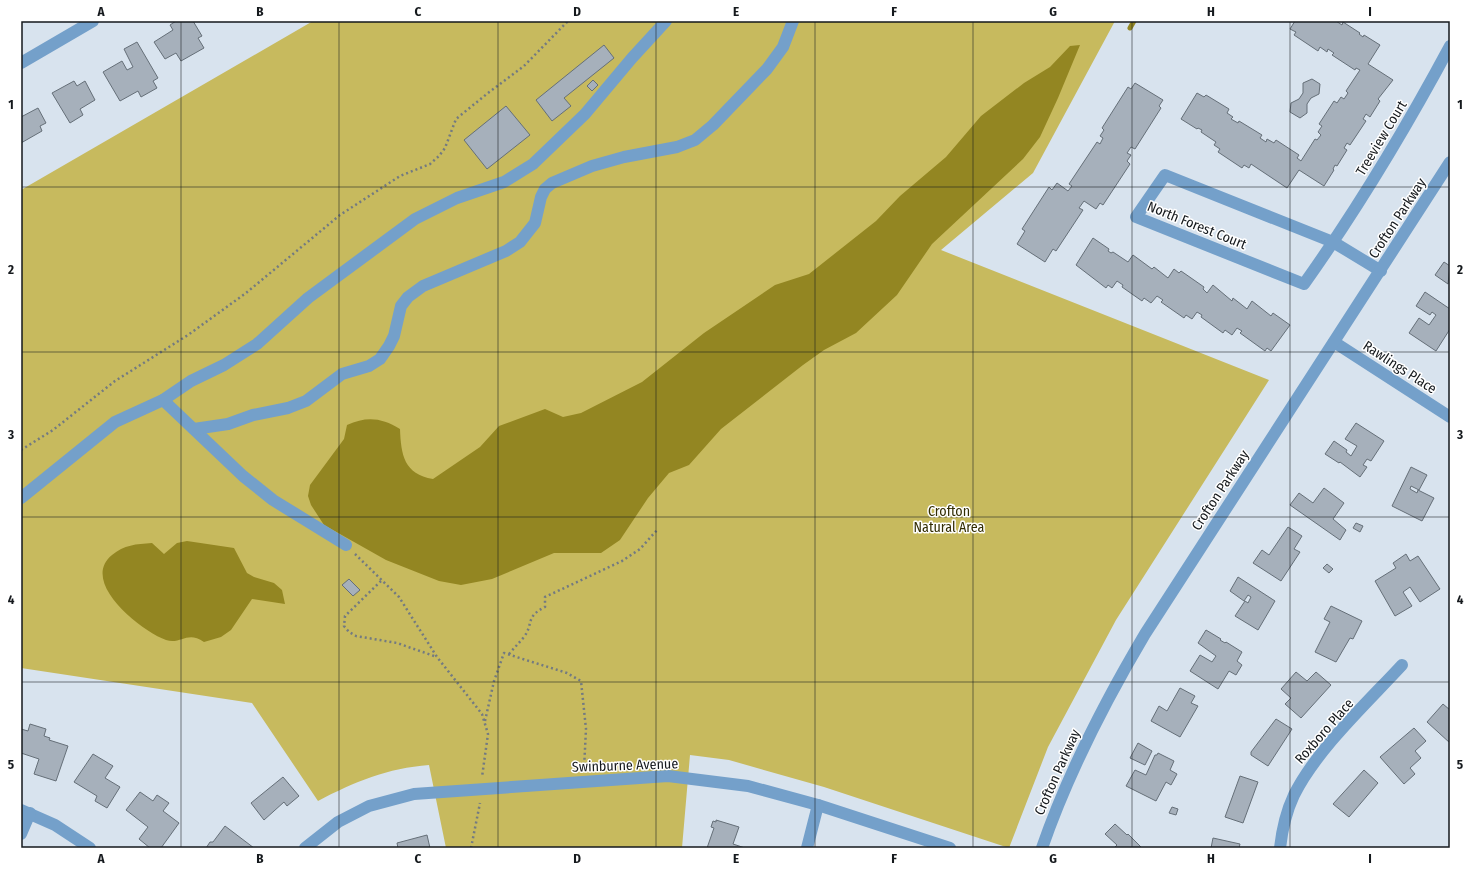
<svg xmlns="http://www.w3.org/2000/svg" width="1471" height="869" font-family="'Fira Sans Condensed',sans-serif">
	<style>
		.green { fill: #c7ba5e }
		.water { fill: #938622 }
		.lines { fill: none; stroke-linecap: round; stroke-linejoin: round }
		.stream { stroke: #938622; stroke-width: 5 }
		.building { fill: #a6b0bb; stroke: #656f78 }
		.path { stroke: #737a81; stroke-width: 2.5; stroke-dasharray: 2 3; stroke-linecap: butt }
		.minor { stroke: #74a0ca; stroke-width: 12 }
		.grid { fill: none; stroke: #15191d; stroke-width: 1; stroke-opacity: 0.55 }
		.labels { text-anchor: middle; stroke-width: 3; stroke-linejoin: round; paint-order: stroke }
		.street-label { font-size: 14px; fill: #15191d; stroke: #fff }
		.park-label { font-size: 14px; fill: #332d03; stroke: #fff }
		.neatline { fill: none; stroke: #15191d; stroke-width: 1.5 }
		.grid-label { font-size: 13px; text-anchor: middle; font-weight: bold; fill: #15191d }
	</style>
	<rect width="100%" height="100%" fill="#d8e3ee"/>
	<!-- green -->
	<path class="green" d="M313,21h802l-82,152 -92,77 328,130 -153,240 -68,127 -39,101 -185,-61 -95,-27 -39,-5 -8,93h-236l-17,-83c-41,3 -75,17 -111,36l-66,-98 -231,-35v-478z"/>
	<!-- water -->
	<g class="water">
		<path d="M1080,45l-22,53 -18,39 -17,22 -91,85 -35,51 -41,38 -32,17 -21,15 -82,64 -32,36 -20,8 -21,25 -28,42 -19,13h-47l-62,26 -31,6 -22,-4 -53,-21 -62,-35 -13,-20 -3,-9 2,-11 34,-46 3,-14c20,-9 35,-7 53,4 1,26 4,45 33,50l47,-32 19,-21 46,-17 18,8 18,-4 61,-31 62,-49 71,-48 34,-11 67,-53 24,-25 46,-39 35,-41 43,-33 26,-16 20,-21z"/>
		<path d="M187,541l47,7 13,25 7,4 20,6 8,7 3,14 -33,-5 -21,31 -10,7 -17,5c-17,-12 -23,3 -38,-2 -25,-9 -87,-58 -54,-85 12,-10 24,-11 40,-12l12,11 13,-11z"/>
	</g>
	<g class="lines">
		<!-- stream -->
		<path class="stream" d="M1130,28l4,-7"/>
	</g>
	<!-- building -->
	<g class="building">
		<path d="M176,21h17l9,15 -4,2 6,10 -23,13 -5,-8 -11,6 -11,-17 19,-12 -3,-5z"/>
		<path d="M1295,21h41l6,4 1,-3 17,11 -1,1 4,3 1,-2 16,10 -12,19 25,16 -15,19 2,2 -10,16 -4,-3 -3,5 3,2 -16,24 -3,-2 -3,5 3,2 -10,16 -2,-1 -2,4 1,1 -10,16 -25,-16 -12,18 -36,-24 -2,4 -5,-3 -2,3 -24,-16 2,-3 -6,-4 2,-3 -15,-10 1,-2 -4,-2 -1,1 -16,-10 16,-26 7,4 2,-2 23,14 -2,4 6,4 -2,2 7,4 1,-2 23,14 -2,3 6,4 1,-3 7,4 2,-3 23,15 -2,3 4,3 14,-22 2,1 4,-5 -3,-3 4,-6 -3,-2 15,-23 3,2 4,-6 3,2 4,-6 -2,-2 14,-21 -4,-2 -1,2 -23,-15 2,-2 -6,-4 -1,3 -7,-5 -2,4 -24,-16 2,-3 -6,-3z"/>
		<path d="M137,42l21,36 -5,3 4,7 -16,9 -3,-6 -18,10 -17,-29 19,-11 5,9 6,-3 -9,-18z"/>
		<path d="M604,45l10,13 -50,40 7,8 -19,15 -16,-21z"/>
		<path d="M1312,79l8,5 -1,10 -8,4 -4,6v9l-7,5 -10,-6 1,-9 8,-4 4,-6v-10z"/>
		<path d="M593,80l5,5 -6,6 -5,-5z"/>
		<path d="M74,81l3,5 8,-5 10,19 -15,9 3,6 -13,8 -18,-30z"/>
		<path d="M1135,83l28,17 -4,6 2,2 -26,41 -4,-2 -4,6 4,2 -4,6 3,3 -27,41 -3,-2 -4,6 -12,-8 -5,7 4,2 -27,41 -3,-2 -8,13 -28,-18 8,-13 -3,-2 27,-42 3,3 5,-7 11,8 4,-5 -3,-2 28,-42 3,2 3,-6 -3,-2 4,-6 -2,-2 26,-41 3,2z"/>
		<path d="M506,106l24,29 -43,34 -23,-29z"/>
		<path d="M38,108l8,15 -6,3 2,5 -21,12v-26z"/>
		<path d="M1093,238l16,11 -1,2 3,2 2,-1 15,10 5,-7 19,14 2,-2 14,11 6,-9 5,4 2,-2 23,16 -1,2 4,4 6,-8 19,16 1,-3 14,11 5,-8 19,15 2,-3 17,12 -19,26 -4,-3 -2,3 -25,-18 2,-2 -5,-3 -5,7 -7,-5 -2,3 -22,-16 1,-2 -5,-3 -5,7 -6,-4 -2,3 -23,-16 2,-2 -6,-4 -6,7 -7,-5 -2,3 -20,-14 1,-2 -6,-4 -5,7 -4,-3 -2,3 -30,-23z"/>
		<path d="M1444,262l6,4 -2,18 -13,-9z"/>
		<path d="M1425,292l25,17v20l-14,22 -27,-18 10,-15 10,7 7,-10 -4,-3 -2,3 -14,-9z"/>
		<path d="M1356,423l28,18 -13,20 -4,-2 -4,6 4,2 -7,10 -20,-15 -1,1 -14,-9 9,-13 13,9 -1,2 5,4 6,-10 -12,-7z"/>
		<path d="M1411,467l16,8 -8,15 -8,-4 -1,3 7,4 1,-3 16,8 -12,23 -30,-15z"/>
		<path d="M1324,488l20,15 -11,16 13,11 -6,10 -50,-35 9,-12 14,10z"/>
		<path d="M1356,523l7,3 -3,6 -7,-4z"/>
		<path d="M1288,527l14,9 -8,13 6,3 -19,29 -28,-18 9,-13 7,5z"/>
		<path d="M1406,554l4,7 8,-5 22,33 -20,13 -10,-15 -7,5 9,14 -17,10 -20,-35 21,-13 -3,-5z"/>
		<path d="M1327,564l6,5 -4,4 -6,-5z"/>
		<path d="M1238,577l37,24 -17,29 -23,-14 10,-15 3,2 3,-6 -3,-2 -4,6 -14,-10z"/>
		<path d="M349,579l11,11 -7,6 -11,-11z"/>
		<path d="M1331,606l31,15 -9,18 -3,-1 -14,24 -21,-10 15,-30 -6,-3z"/>
		<path d="M1206,630l15,9 -1,1 5,3 1,-1 16,10 -5,9 5,4 -6,10 -7,-4 -11,18 -28,-18 10,-16 12,7 4,-6 -18,-13z"/>
		<path d="M1296,672l11,9 9,-9 15,13 -30,33 -16,-14 6,-6 -10,-9z"/>
		<path d="M1180,688l15,8 -4,7 7,3 -18,31 -29,-16 8,-15 8,5z"/>
		<path d="M1443,704l7,6v33l-23,-21z"/>
		<path d="M1276,719l16,10 -24,37 -17,-11v-3z"/>
		<path d="M30,724l16,5 -2,7 6,2 -1,2 19,6 -12,35 -22,-7 5,-15 -18,-6v-24l7,2z"/>
		<path d="M1414,728l12,13 -11,10 6,7 -11,10 5,6 -11,10 -24,-27z"/>
		<path d="M1138,743l14,8 -7,14 -15,-7z"/>
		<path d="M1158,753l16,8 -4,9 7,4 -6,11 -5,-3 -10,19 -30,-15 9,-16 11,5 9,-20h2z"/>
		<path d="M93,754l20,12 -8,12 15,9 -13,21 -12,-7 2,-5 -23,-14z"/>
		<path d="M1364,770l14,13 -29,34 -16,-13z"/>
		<path d="M1240,776l18,6 -15,41 -18,-6z"/>
		<path d="M283,777l16,19 -12,10 -3,-4 -20,18 -13,-17z"/>
		<path d="M140,792l13,9 4,-6 12,8 -6,8 16,12 -18,25h-11l-11,-9 9,-12 -22,-17z"/>
		<path d="M1172,807l6,2 -2,6 -7,-2z"/>
		<path d="M716,820l23,7 -6,17 12,4h-38l7,-20 -3,-1 2,-6 3,1z"/>
		<path d="M1115,824l12,11 1,-1 14,14h-28l3,-3 -12,-11z"/>
		<path d="M225,826l29,22h-48l4,-6h3z"/>
		<path d="M427,835l3,13h-32l-1,-5z"/>
		<path d="M1213,838l27,6 -1,4h-28z"/>
	</g>
	<g class="lines">
		<!-- path -->
		<g class="path">
			<path d="M21,450l32,-20 62,-49 73,-46 58,-42 94,-78 60,-39 30,-12 9,-8 6,-8 11,-29 32,-26 36,-27 44,-45"/>
			<path d="M355,554l44,43 38,60 45,57 6,20 -6,43"/>
			<path d="M381,581l-36,35 -1,10 5,6 7,4 41,7 40,14"/>
			<path d="M509,654c5,-6 10,-11 15,-17 10,-14 1,-20 21,-30v-10l77,-36 18,-12 18,-20"/>
			<path d="M485,721l9,-40 10,-28 63,20 14,8 5,48 -2,40"/>
			<path d="M471,848l9,-45"/>
		</g>
		<!-- minor -->
		<g class="minor">
			<path d="M21,63l72,-42"/>
			<path d="M1381,271l-48,-29 -168,-67 -29,42 168,67c54,-76 102,-156 146,-238"/>
			<path d="M1334,342l116,75"/>
			<path d="M163,400l80,76 30,24 73,45"/>
			<path d="M194,429l34,-5 25,-9 35,-7 18,-7 36,-27 27,-8 11,-7 9,-13 5,-10 7,-30 7,-9 15,-11 83,-35 14,-9 15,-19 6,-26 4,-8 7,-6 40,-17 32,-9 53,-10 18,-7 18,-15 54,-56 16,-22 10,-26"/>
			<path d="M21,498l94,-76 48,-22 28,-19 33,-16 33,-21 51,-46 107,-79 42,-21 47,-16 29,-18 52,-50 47,-56 34,-37"/>
			<path d="M21,810l34,15 35,23"/>
			<path d="M21,834l9,-21"/>
			<path d="M305,848l33,-26 31,-16 45,-12 254,-18 80,10 70,19 132,43"/>
			<path d="M807,848l11,-43"/>
			<path d="M1042,848c26,-75 62,-145 103,-214l305,-472"/>
			<path d="M1280,848c2,-18 6,-36 14,-53 23,-46 73,-92 108,-130"/>
		</g>
	</g>
	<!-- grid -->
	<path class="grid" d="M181,21v827M339,21v827M498,21v827M656,21v827M815,21v827M973,21v827M1132,21v827M1290,21v827M21,187h1429M21,352h1429M21,517h1429M21,682h1429"/>
	<g class="labels">
		<!-- street labels -->
		<g class="street-label">
			<text transform="translate(1381 138) rotate(-59)" y="5">Treeview Court</text>
			<text transform="translate(1397 218) rotate(-57)" y="5">Crofton Parkway</text>
			<text transform="translate(1197 225) rotate(22)" y="5">North Forest Court</text>
			<text transform="translate(1400 367) rotate(33)" y="5">Rawlings Place</text>
			<text transform="translate(1220 490) rotate(-57)" y="5">Crofton Parkway</text>
			<text transform="translate(1324 731) rotate(-49)" y="5">Roxboro Place</text>
			<text transform="translate(625 765) rotate(-2)" y="5">Swinburne Avenue</text>
			<text transform="translate(1057 772) rotate(-66)" y="5">Crofton Parkway</text>
		</g>
		<!-- park labels -->
		<g class="park-label">
			<text x="949" y="516">Crofton<tspan x="949" dy="16">Natural Area</tspan></text>
		</g>
	</g>
	<!-- border -->
	<rect width="1471" height="869" fill="none" stroke="#ffffff" stroke-width="44"/>
	<rect x="22" y="22" width="1427" height="825" class="neatline"/>
	<g class="grid-label">
		<text x="101" y="16">A</text>
		<text x="260" y="16">B</text>
		<text x="418" y="16">C</text>
		<text x="577" y="16">D</text>
		<text x="736" y="16">E</text>
		<text x="894" y="16">F</text>
		<text x="1053" y="16">G</text>
		<text x="1211" y="16">H</text>
		<text x="1370" y="16">I</text>
		<text x="11" y="109">1</text>
		<text x="1460" y="109">1</text>
		<text x="11" y="274">2</text>
		<text x="1460" y="274">2</text>
		<text x="11" y="439">3</text>
		<text x="1460" y="439">3</text>
		<text x="11" y="604">4</text>
		<text x="1460" y="604">4</text>
		<text x="11" y="769">5</text>
		<text x="1460" y="769">5</text>
		<text x="101" y="863">A</text>
		<text x="260" y="863">B</text>
		<text x="418" y="863">C</text>
		<text x="577" y="863">D</text>
		<text x="736" y="863">E</text>
		<text x="894" y="863">F</text>
		<text x="1053" y="863">G</text>
		<text x="1211" y="863">H</text>
		<text x="1370" y="863">I</text>
	</g>
</svg>
